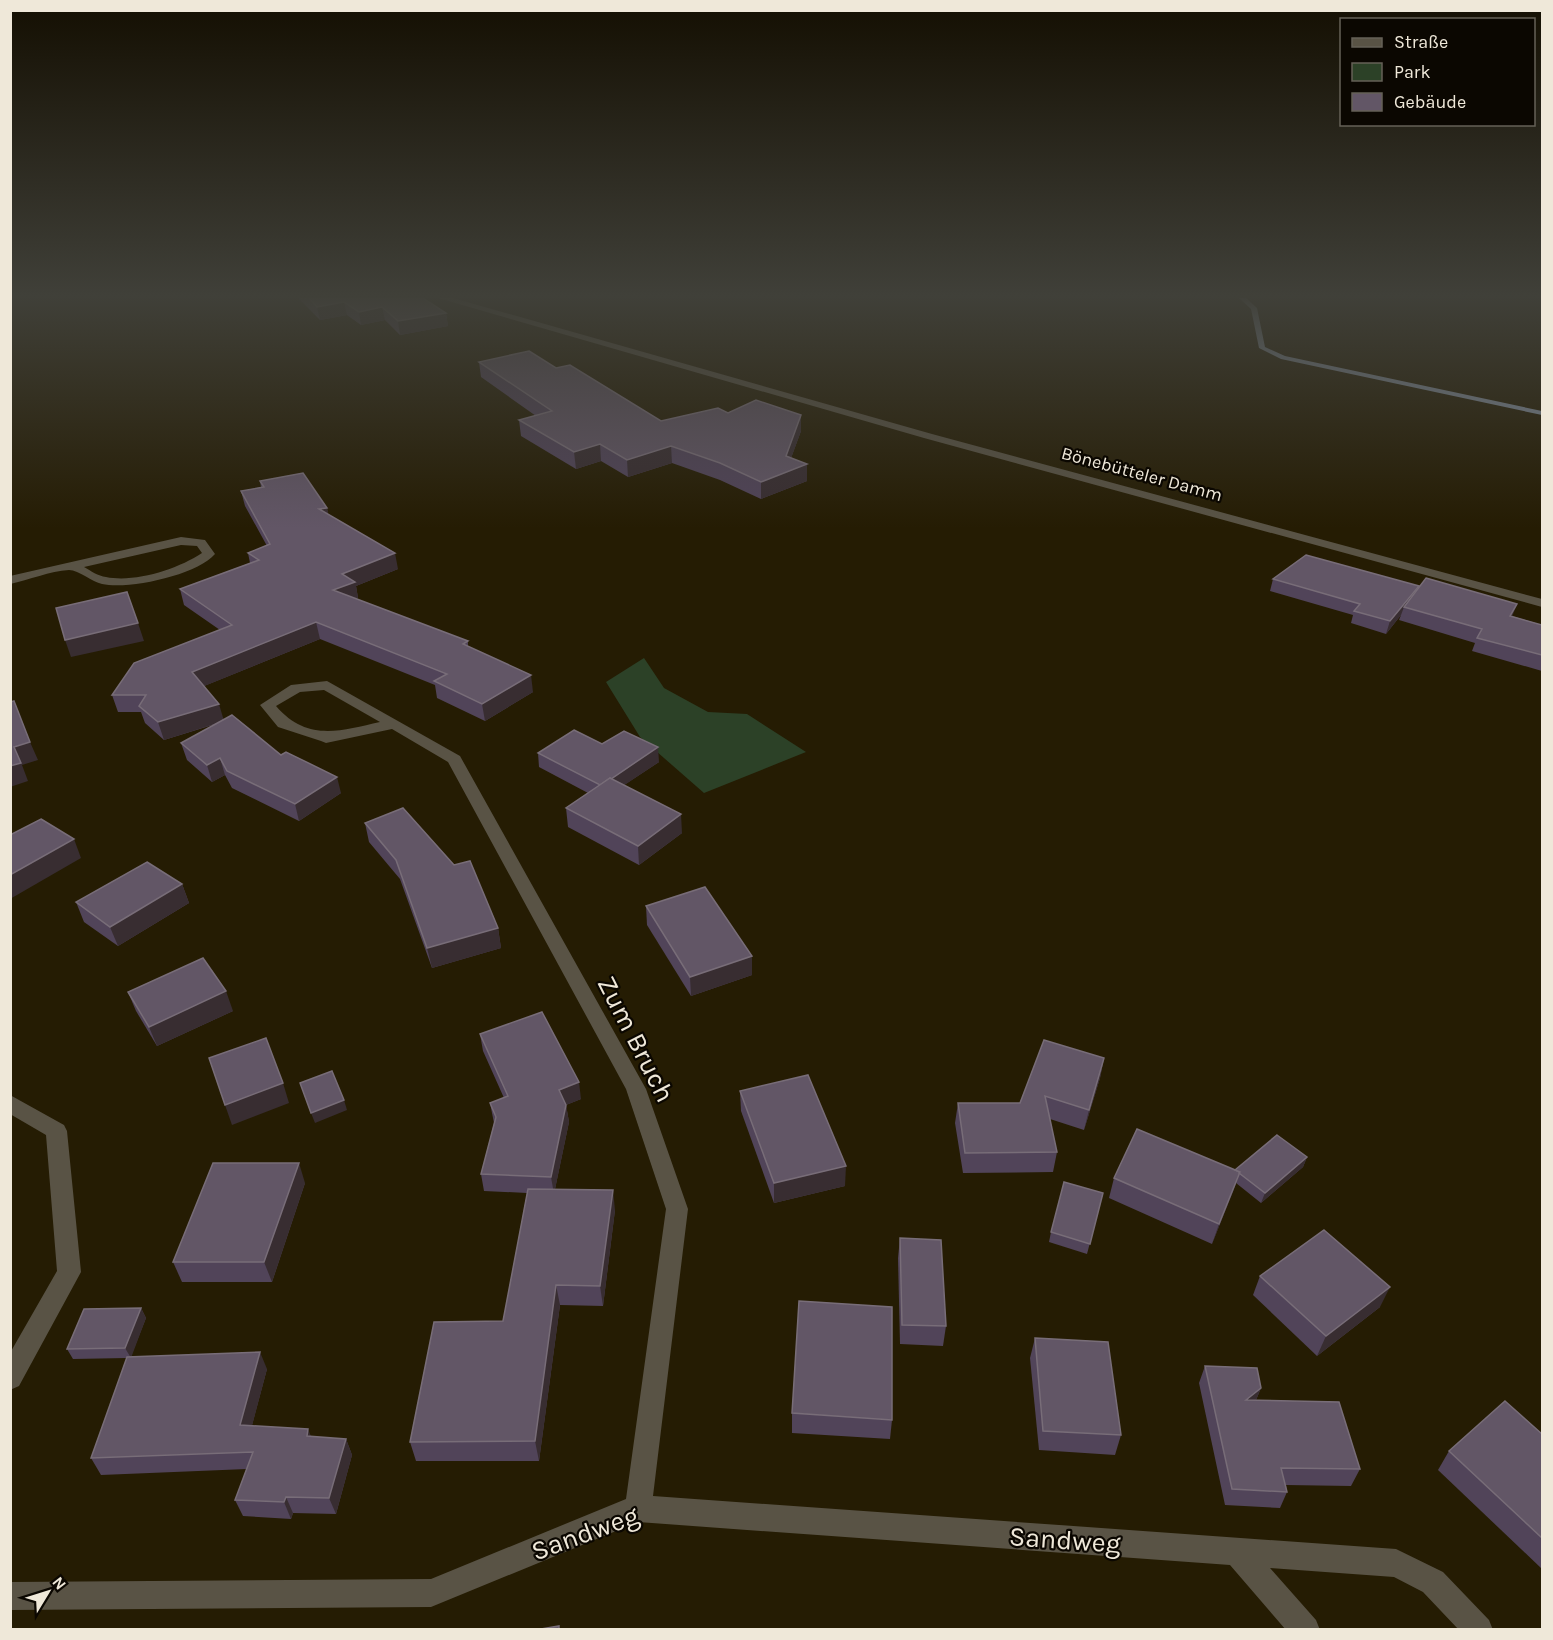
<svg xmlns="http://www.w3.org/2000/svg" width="1553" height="1640" font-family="Karla,sans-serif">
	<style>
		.green { fill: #2c4127 }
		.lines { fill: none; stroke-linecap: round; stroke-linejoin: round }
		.stream { fill: #8590a0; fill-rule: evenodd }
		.minor { fill: #595345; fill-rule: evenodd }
		.tertiary { fill: #595345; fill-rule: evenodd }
		.wall { fill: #514459 }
		.shaded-wall { fill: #382d31 }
		.building { fill: #625666; stroke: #786d78; stroke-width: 1.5 }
		.labels { text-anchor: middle; stroke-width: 4.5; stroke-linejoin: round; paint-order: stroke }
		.far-street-label { font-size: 18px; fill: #efe8d9; stroke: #0b0701 }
		.near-street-label { font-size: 27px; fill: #efe8d9; stroke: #0b0701 }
	</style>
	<rect width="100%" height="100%" fill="#251c03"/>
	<!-- green -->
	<path class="green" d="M644,658l20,30 44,24 39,2 59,38 -102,41 -64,-56 -34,-55z"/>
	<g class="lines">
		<!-- stream -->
		<path class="stream" d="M1239,298h7l11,10 8,39 20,9 257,55v4l-261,-56 -22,-11 -8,-39z"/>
		<!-- minor -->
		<g class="minor">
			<path d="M181,537l24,3 10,14c-18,21 -86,36 -113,30 -10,-2 -23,-14 -33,-14 -19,1 -40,10 -59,14v-8zM181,545l16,1 5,7c-24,16 -67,30 -96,24 -8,-1 -15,-6 -22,-10z"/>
			<path d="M327,681l133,75 186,333 42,120 -35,287 743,53 47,23 46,48 4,10h-34l-36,-38 -29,-15 -124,-9 46,52 4,10h-34l-56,-65 -592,-43 -207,85 -421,3v-28l421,-3 195,-80 40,-290 -40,-120 -178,-327 -56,-33 -66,14 -5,-2 -43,-14 -18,-22 31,-20zM324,690l56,32c-40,9 -73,20 -104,-16l24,-14z"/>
			<path d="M10,1095l54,30 3,6 14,141 -62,114 -9,4v-37l47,-82 -11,-136 -36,-21z"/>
		</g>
		<!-- tertiary -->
		<path class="tertiary" d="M438,298h15l479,136 610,165v8l-618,-169z"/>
	</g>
	<!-- wall -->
	<g class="wall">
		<path d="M298,298h125l23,15 2,13 -48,9 -15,-15 -24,5 -14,-10 -27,5z"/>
		<path d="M479,362l77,6 105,53 67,-8 73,2v16l-10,27 16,6v17l-46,18 -41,-19 -48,-17 -44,14 -27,-16 -25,8 -55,-33 -2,-16 17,-4 -55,-39z"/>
		<path d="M260,481l67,27 1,7 70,54 -42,17 2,12 -2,1 112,42v6l65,45 -48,29 -48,-23 -2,-13 -115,-46 -116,47 20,34 117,73 -42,28 -67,-33 -7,-13 -13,7 -25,-22 -6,-17 38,-20 -55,17 -19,-17 -4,-11h-23l-6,-17 108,-65 -36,-25 -4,-16 70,-26 -2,-10 19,-7 -22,-40 -4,-15 20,-4z"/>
		<path d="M1273,579l239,37 30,9v46l-70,-20 3,-8 -76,-23 2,-5 -15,19 -35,-11 2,-8 -83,-24z"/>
		<path d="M602,744l57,18 -35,23 58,48 -43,32 -71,-38 -2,-19 22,-15 -49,-26 -1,-14z"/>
		<path d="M365,823l133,105 3,20 -69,20 -32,-89 -31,-37z"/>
		<path d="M182,884l7,19 -71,43 -34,-24 -8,-20z"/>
		<path d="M646,906l106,69 -61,21 -44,-71z"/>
		<path d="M128,992l105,19 -76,35 -21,-35z"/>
		<path d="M480,1034l101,65 -15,6 3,17 -14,67 60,21 -12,96 -43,-1 -21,156h-123l-6,-19 93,-121 24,-128 -43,-2 -3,-17 13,-51 -4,-20 14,-5 -21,-47z"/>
		<path d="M1104,1058l-4,20 -16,52 -34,-11 7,33 -4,20 -90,1 -8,-50 3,-20h62z"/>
		<path d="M740,1091l105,95 -71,17 -33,-92z"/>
		<path d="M1307,1157l-4,10 -42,36 -25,-20 -24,61 -103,-46 5,-20 121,-8z"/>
		<path d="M305,1183l-33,99h-90l-9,-20z"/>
		<path d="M1103,1193l-16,61 -38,-12 2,-10z"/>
		<path d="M900,1238l46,88 -3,20 -43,-2 -2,-86z"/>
		<path d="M1260,1276l120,31 -63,49 -64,-61z"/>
		<path d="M141,1308l5,10 -15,38 136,13 -15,56 60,12 34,2 6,16 -16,59 -43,-1 -2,6 -48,-3 -8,-16 12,-31 -146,6 -10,-17 36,-100 -54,1 -6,-10z"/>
		<path d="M1035,1338l86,97 -6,20 -76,-5 -9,-92z"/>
		<path d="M1205,1366l56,22 -5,12 104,69 -9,17 -65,-1 1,7 -7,16 -55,-3 -26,-122z"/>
		<path d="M792,1413l100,7 -2,19 -98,-6z"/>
		<path d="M1542,1434v135l-104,-99 11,-19z"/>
	</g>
	<!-- shaded-wall -->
	<g class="shaded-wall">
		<path d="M344,302l3,13 -27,5 -3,-13z"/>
		<path d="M382,307l3,13 -24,5 -2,-13z"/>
		<path d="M446,313l2,13 -48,9 -2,-14z"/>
		<path d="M801,415v16l-15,41 21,-8v17l-46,18v-17l25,-26z"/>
		<path d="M600,444l1,17 -25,8 -2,-17z"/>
		<path d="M671,446l1,17 -44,14 -1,-17z"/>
		<path d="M327,508l3,15 -11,-14z"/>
		<path d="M395,553l3,16 -42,17 2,12 -22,8 -3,-16 9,-16z"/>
		<path d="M1419,586l-12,22 -3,-1 -3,8 -15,19 4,-13z"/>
		<path d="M1517,604l-5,13 -2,-1z"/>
		<path d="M316,622l4,17 -123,50 -5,-17z"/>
		<path d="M138,623l6,18 -73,16 -6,-17z"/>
		<path d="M531,675l2,17 -48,29 -3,-17z"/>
		<path d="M219,704l5,17 -60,19 -6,-18z"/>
		<path d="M30,742l8,18 -16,5 6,16 -18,6v-21l4,-19z"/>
		<path d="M658,747l1,15 -57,38 -1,-14z"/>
		<path d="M220,758l5,17 -13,7 -5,-17z"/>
		<path d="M337,777l4,16 -42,28 -4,-17z"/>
		<path d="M681,814l1,19 -43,32 -1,-19z"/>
		<path d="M74,839l7,19 -71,41v-24z"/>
		<path d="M182,884l7,19 -71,43 -8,-19z"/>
		<path d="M498,928l3,20 -69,20 -5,-20z"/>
		<path d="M752,956v19l-61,21 -1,-19z"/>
		<path d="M226,991l7,20 -76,35 -8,-19z"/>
		<path d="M1104,1058l-4,20 -16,52 5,-20z"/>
		<path d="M579,1082l2,17 -20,8 -2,-17z"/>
		<path d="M283,1083l6,20 -57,22 -7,-20z"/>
		<path d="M344,1100l3,10 -32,13 -4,-10z"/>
		<path d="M566,1105l3,17 -15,72 -3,-17z"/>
		<path d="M1307,1157l-4,10 -42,36 4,-10z"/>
		<path d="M299,1163l6,20 -33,99 -8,-20z"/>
		<path d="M846,1166l-1,20 -71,17v-20z"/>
		<path d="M1240,1172l-7,20 -21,52 7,-20z"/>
		<path d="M613,1190l2,20 -12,96 -3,-20z"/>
		<path d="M556,1285l4,20 -21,156 -4,-20z"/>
		<path d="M1390,1287l-10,20 -63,49 9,-20z"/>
		<path d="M141,1308l5,10 -15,40 -6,-10z"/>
		<path d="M260,1352l7,17 -19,72 -8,-16z"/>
		<path d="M1261,1388l-7,17 -8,-5z"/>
		<path d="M308,1429l7,17 -8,-10z"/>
		<path d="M346,1439l6,16 -16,59 -7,-16z"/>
		<path d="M286,1497l7,16 -2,6 -7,-17z"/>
	</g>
	<!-- building -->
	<g class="building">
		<path d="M309,298h114l23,15 -48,8 -16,-14 -23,5 -15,-10 -27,5z"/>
		<path d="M529,351l27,17 14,-3 91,56 57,-13 10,5 28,-13 45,15 -15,41 21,8 -46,18 -41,-19 -49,-17 -44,14 -27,-16 -26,8 -55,-32 33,-9 -73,-49z"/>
		<path d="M303,473l24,35 -8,1 76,44 -53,21 13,8 -22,8 135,51 -5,3 68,31 -49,29 -48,-23 13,-7 -131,-52 -124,50 27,32 -61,18 -19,-16 7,-11h-34l22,-32 98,-38 -52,-36 79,-29 -11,-7 22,-9 -29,-53 23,-4 -4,-6z"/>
		<path d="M1306,555l113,31 -29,35 -36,-10 6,-7 -87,-25z"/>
		<path d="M1426,578l91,26 -7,12 32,9v30l-65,-17 5,-9 -78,-22z"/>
		<path d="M127,592l11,31 -73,17 -9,-32z"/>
		<path d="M14,701l16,41 -16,5 7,16 -11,3v-64z"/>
		<path d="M232,715l49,40 5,-3 51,25 -42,27 -68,-33 -7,-13 -13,7 -26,-22z"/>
		<path d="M574,730l28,14 22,-13 34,16 -47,32 -1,-1 -10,7 -62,-32z"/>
		<path d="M610,778l71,36 -43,32 -72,-38z"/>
		<path d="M403,808l51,57 16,-4 28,67 -71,20 -31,-88 -31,-37z"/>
		<path d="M41,819l33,20 -64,36v-40z"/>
		<path d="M147,862l35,22 -72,43 -34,-25z"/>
		<path d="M705,887l47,69 -62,21 -44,-71z"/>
		<path d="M203,958l23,33 -77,36 -21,-35z"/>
		<path d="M542,1012l37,70 -20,8 7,15 -15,72 -70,-3 15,-57 -6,-14 18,-7 -28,-62z"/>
		<path d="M266,1038l17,45 -58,22 -16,-47z"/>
		<path d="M1044,1040l60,18 -15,52 -44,-14 12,56 -92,1 -7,-50h62z"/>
		<path d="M332,1071l12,29 -33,13 -11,-30z"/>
		<path d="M808,1075l38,91 -72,17 -34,-92z"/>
		<path d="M1137,1129l103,43 -21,52 -105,-46z"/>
		<path d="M1277,1135l30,22 -42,36 -26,-20 1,-1 -5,-2z"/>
		<path d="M213,1163h86l-35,99h-91z"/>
		<path d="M1064,1182l39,11 -13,51 -39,-12z"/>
		<path d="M528,1189l85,1 -13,96 -44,-1 -21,156 -125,1 24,-120 69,-1z"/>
		<path d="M1324,1230l66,57 -64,49 -66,-60z"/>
		<path d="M900,1238l41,2 5,86 -44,-1z"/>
		<path d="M799,1301l93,6v113l-100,-7z"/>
		<path d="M141,1308l-16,40 -58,1 17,-40z"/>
		<path d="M1035,1338l73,4 13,93 -78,-4z"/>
		<path d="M260,1352l-20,73 68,4 -1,7 39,3 -17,59 -43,-1 -2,5 -49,-2 18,-48 -162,6 36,-101z"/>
		<path d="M1205,1366l52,2 4,20 -15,12 93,2 21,67 -79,-1 6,24 -55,-3z"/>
		<path d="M1505,1401l37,33v104l-93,-87z"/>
		<path d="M559,1626v3h-18z"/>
	</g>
	<!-- sky -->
	<linearGradient id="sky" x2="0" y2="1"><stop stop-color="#140f02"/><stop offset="0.56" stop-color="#404039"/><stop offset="1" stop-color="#404039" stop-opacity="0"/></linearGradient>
	<rect width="1553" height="528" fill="url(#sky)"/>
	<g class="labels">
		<!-- far-street labels -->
		<g class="far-street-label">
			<text transform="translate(1142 474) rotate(15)" y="6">Bönebütteler Damm</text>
		</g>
		<!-- near-street labels -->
		<g class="near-street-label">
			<text transform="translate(636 1039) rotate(63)" y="9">Zum Bruch</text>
			<text transform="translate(585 1533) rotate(-20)" y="9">Sandweg</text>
			<text transform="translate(1065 1540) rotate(4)" y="9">Sandweg</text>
		</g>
	</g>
	<!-- border -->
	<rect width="1553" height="1640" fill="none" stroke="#efe8d9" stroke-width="24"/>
	<!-- legend -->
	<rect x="1340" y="18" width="195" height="108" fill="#0b0701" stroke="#666157" stroke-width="1.5"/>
	<rect x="1352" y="38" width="30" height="9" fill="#595345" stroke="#666157" stroke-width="1.5"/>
	<text x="1394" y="48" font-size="18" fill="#efe8d9">Straße</text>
	<rect x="1352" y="63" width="30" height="18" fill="#2c4127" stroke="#666157" stroke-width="1.5"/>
	<text x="1394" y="78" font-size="18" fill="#efe8d9">Park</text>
	<rect x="1352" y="93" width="30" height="18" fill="#625666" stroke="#666157" stroke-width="1.5"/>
	<text x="1394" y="108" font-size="18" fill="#efe8d9">Gebäude</text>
	<!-- north arrow -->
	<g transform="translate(48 1592) rotate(52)" stroke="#0b0701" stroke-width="4.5" paint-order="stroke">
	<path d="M0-4.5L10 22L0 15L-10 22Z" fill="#efe8d9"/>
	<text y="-9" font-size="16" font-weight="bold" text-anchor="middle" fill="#efe8d9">N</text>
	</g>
</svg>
